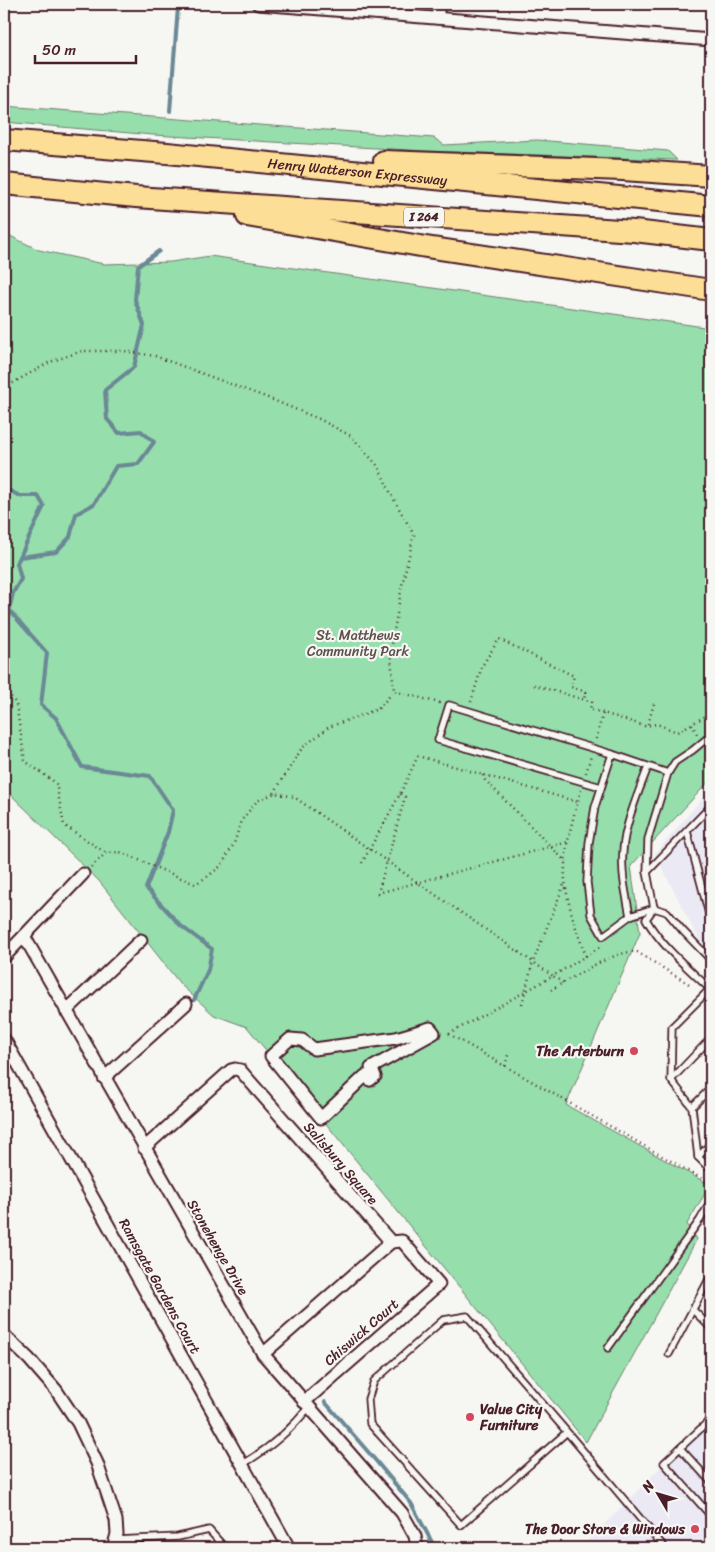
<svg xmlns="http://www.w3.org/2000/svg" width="715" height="1552" font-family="Sriracha,sans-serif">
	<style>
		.built { fill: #ebeaf4 }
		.green { fill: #96deac; stroke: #707e6c }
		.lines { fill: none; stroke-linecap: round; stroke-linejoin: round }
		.stream { stroke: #6a8895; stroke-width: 4 }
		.lane-casing { stroke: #4a1f2b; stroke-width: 9 }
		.street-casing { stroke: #4a1f2b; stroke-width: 15 }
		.highway-casing { stroke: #4a1f2b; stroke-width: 24 }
		.path { stroke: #4a1f2b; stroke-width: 2.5; stroke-dasharray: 1 4; stroke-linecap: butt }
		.lane { stroke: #f6f6f2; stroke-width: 5.5 }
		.street { stroke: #f6f6f2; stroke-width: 11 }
		.highway { stroke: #fdde96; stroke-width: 20 }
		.poi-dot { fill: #d1495b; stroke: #f6f6f2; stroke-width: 2 }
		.labels { text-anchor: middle; stroke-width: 4.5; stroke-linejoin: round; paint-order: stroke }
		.shield { fill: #f6f6f2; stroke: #7e6067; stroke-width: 1 }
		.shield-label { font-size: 12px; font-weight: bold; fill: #4a1f2b }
		.street-label { font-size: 14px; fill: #4a1f2b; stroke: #f6f6f2 }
		.park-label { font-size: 14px; fill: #5d4f4b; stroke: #f6f6f2 }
		.poi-label { font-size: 14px; font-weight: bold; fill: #4a1f2b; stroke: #f6f6f2; text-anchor: end }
	</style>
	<rect width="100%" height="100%" fill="#f6f6f2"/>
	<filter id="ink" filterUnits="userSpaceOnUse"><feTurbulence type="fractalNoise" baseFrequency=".02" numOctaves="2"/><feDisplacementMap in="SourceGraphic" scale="10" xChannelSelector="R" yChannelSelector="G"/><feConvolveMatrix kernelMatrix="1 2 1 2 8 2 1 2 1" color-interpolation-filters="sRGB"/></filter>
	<g filter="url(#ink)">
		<!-- built -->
		<g class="built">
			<path d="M711,788v165l-12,-13 -44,-86z"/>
			<path d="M711,1417v131h-130l79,-80z"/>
		</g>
		<!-- green -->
		<g class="green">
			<path d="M4,106l430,32 10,7 93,-5 131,11 9,9 -251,-9 -273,-16 -149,-13z"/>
			<path d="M4,233l35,17 65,14 67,-2 39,-6 501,72v451l-80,87 9,67 -74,172 144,80 -23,39 10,15 -111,203 -339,-415 -33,-12 -33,-30 -82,-104 -95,-93z"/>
		</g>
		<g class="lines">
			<!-- stream -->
			<g class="stream">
				<path d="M170,111l8,-104"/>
				<path d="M4,488l16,8h18l6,10 -27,57 4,16 -8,14 -4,17 38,43 -6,52 15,13 26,49 68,9 23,34 -5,22 -22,56 35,38 31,23 -4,21 -14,30"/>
				<path d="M20,557l36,-5 14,-15 6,-23 18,-10 22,-38 22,-2 16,-22 -13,-11 -22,2 -12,-14 -2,-29 29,-23 10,-42 -9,-25 3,-34 21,-15"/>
				<path d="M325,1402l51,59 35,42 24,45"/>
			</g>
			<!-- lane casing -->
			<g class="lane-casing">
				<g id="lane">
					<path d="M668,773l7,-11 18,-12 18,-15"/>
					<path d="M601,787l-163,-47 11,-35 163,49"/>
					<path d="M687,831l24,91"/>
					<path d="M647,872l1,-33 20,-66 -56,-19 -17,53 -6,36 -2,39 4,33 12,21 27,-20 24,-8"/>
					<path d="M654,908l-7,-36 64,-66"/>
					<path d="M654,908l-8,11c16,28 42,49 65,71"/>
					<path d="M654,908l13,4 16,19 28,29"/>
					<path d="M630,916c-4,-22 -9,-43 -7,-65 1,-25 16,-60 25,-84"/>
					<path d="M710,989l-38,38 -1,53 21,27 6,50 13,13"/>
					<path d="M671,1080l40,-42"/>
					<path d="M692,1107l19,-19"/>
					<path d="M698,1157l13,-14"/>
					<path d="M693,1310l18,18"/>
					<path d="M608,1348l92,-128 11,-19"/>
					<path d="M669,1354l39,-73"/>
					<path d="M711,1419l-47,44 47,53"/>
					<path d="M567,1432l-100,-116 -24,4 -69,61 -6,18 2,25 91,101 106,-93 98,116"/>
					<path d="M680,1448l31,34"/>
					<path d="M243,1464c25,-15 48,-34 66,-57"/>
					<path d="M116,1540l62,-3 31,-7 16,18"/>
				</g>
			</g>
			<!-- street casing -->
			<g class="street-casing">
				<g id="street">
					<path d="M258,4l453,36"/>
					<path d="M438,18v-14"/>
					<path d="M24,936l239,418 139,159 13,23 2,12"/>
					<path d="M4,957l79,-83"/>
					<path d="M66,1011l75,-71"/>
					<path d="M430,1028l4,5 -63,35 4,8 -5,4 -5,-4 -44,42 -50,-62 19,-17 12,1 12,9 82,-11z"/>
					<path d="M4,1039l285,509"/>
					<path d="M104,1078l82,-74"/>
					<path d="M144,1148l87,-78 4,-1 5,1 151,172 -128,112"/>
					<path d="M4,1335l25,24 27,31 22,33 19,40 19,57 1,14 -4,14"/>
					<path d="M304,1402l135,-118 -37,-43 -11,1"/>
				</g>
			</g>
			<!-- highway casing -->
			<g class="highway-casing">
				<g id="highway">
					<path id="s1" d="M4,140l163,13 544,53"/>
					<path d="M384,161l239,9 88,6"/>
					<path d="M4,184l132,13 498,34 77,9"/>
					<path d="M247,216l179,31 285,43"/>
				</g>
			</g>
			<!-- path -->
			<g class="path">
				<path d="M4,388l46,-26 32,-11h42l31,5 113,42 51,21 32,17 27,30 14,30 22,39 -12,50 -9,52 -2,20 3,34 46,12"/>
				<path d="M4,661l5,3 -2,27 9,13 9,57 31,22 8,42 42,28"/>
				<path d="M534,685l58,17 -2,7 13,4"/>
				<path d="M471,702l11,-36 17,-27 75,37 -3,11 15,5 -2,7"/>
				<path d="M648,724l7,-24"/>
				<path d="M692,724l6,12"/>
				<path d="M596,739l7,-26 42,13 12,-2 20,8 34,-19"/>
				<path d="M586,773l5,-17"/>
				<path d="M483,775l2,5 81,82"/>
				<path d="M581,790c-8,29 -18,60 -16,91 3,26 12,51 21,75"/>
				<path d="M274,793l28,-45 27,-21 49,-18 16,-18"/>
				<path d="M400,794l5,3 -27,96 190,-51"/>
				<path d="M362,863l38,-69 18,-38 160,46"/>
				<path d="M91,867l15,-14 14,-1 75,32 12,-7 14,-11 13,-22 7,-23 16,-20 18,-8 19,4 259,179 49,-30"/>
				<path d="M551,990c19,-11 65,-41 86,-38l52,32"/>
				<path d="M522,1004l11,-42 32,-80"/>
				<path d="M449,1034l262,150"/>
				<path d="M449,1034l104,-58 10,7"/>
				<path d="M505,1066l3,-11"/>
			</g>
			<!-- lane -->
			<use href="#lane" class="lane"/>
			<!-- street -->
			<use href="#street" class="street"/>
			<!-- highway -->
			<use href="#highway" class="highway"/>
		</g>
	</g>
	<!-- markers -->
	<g class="poi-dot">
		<circle cx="634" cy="1051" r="5"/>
		<circle cx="470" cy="1417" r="5"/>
		<circle cx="695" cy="1529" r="5"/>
	</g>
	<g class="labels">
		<!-- shield labels -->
		<rect class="shield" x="404" y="207.5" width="40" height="19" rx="4"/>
		<g class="shield-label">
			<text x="424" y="221">I 264</text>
		</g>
		<!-- street labels -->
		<g class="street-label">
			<text dy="5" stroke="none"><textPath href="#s1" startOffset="355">Henry Watterson Expressway</textPath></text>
			<text transform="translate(341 1163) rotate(49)" y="5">Salisbury Square</text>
			<text transform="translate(218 1247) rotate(60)" y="5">Stonehenge Drive</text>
			<text transform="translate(160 1286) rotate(61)" y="5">Ramsgate Gardens Court</text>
			<text transform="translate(361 1332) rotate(-41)" y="5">Chiswick Court</text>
		</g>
		<!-- park labels -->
		<g class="park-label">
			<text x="358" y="640">St. Matthews<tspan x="358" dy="16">Community Park</tspan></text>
		</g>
		<!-- poi labels -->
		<g class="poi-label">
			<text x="624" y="1056">The Arterburn</text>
			<text x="480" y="1414" text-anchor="start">Value City<tspan x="480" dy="16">Furniture</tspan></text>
			<text x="685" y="1534">The Door Store &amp; Windows</text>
		</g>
	</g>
	<!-- margin -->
	<rect width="715" height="1552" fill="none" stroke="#f6f6f2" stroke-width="20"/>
	<rect x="10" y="10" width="695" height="1532" fill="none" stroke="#4a1f2b" stroke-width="2" filter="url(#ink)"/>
	<!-- north arrow -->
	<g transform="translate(658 1494) rotate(308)" stroke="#f6f6f2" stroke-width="4" paint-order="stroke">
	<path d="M0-4L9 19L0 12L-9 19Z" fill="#4a1f2b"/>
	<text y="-8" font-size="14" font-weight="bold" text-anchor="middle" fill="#4a1f2b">N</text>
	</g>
	<!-- scale -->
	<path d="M35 55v8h101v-8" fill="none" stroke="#4a1f2b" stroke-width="2.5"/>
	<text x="42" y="55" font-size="15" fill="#4a1f2b" stroke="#f6f6f2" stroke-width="4" paint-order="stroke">50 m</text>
</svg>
